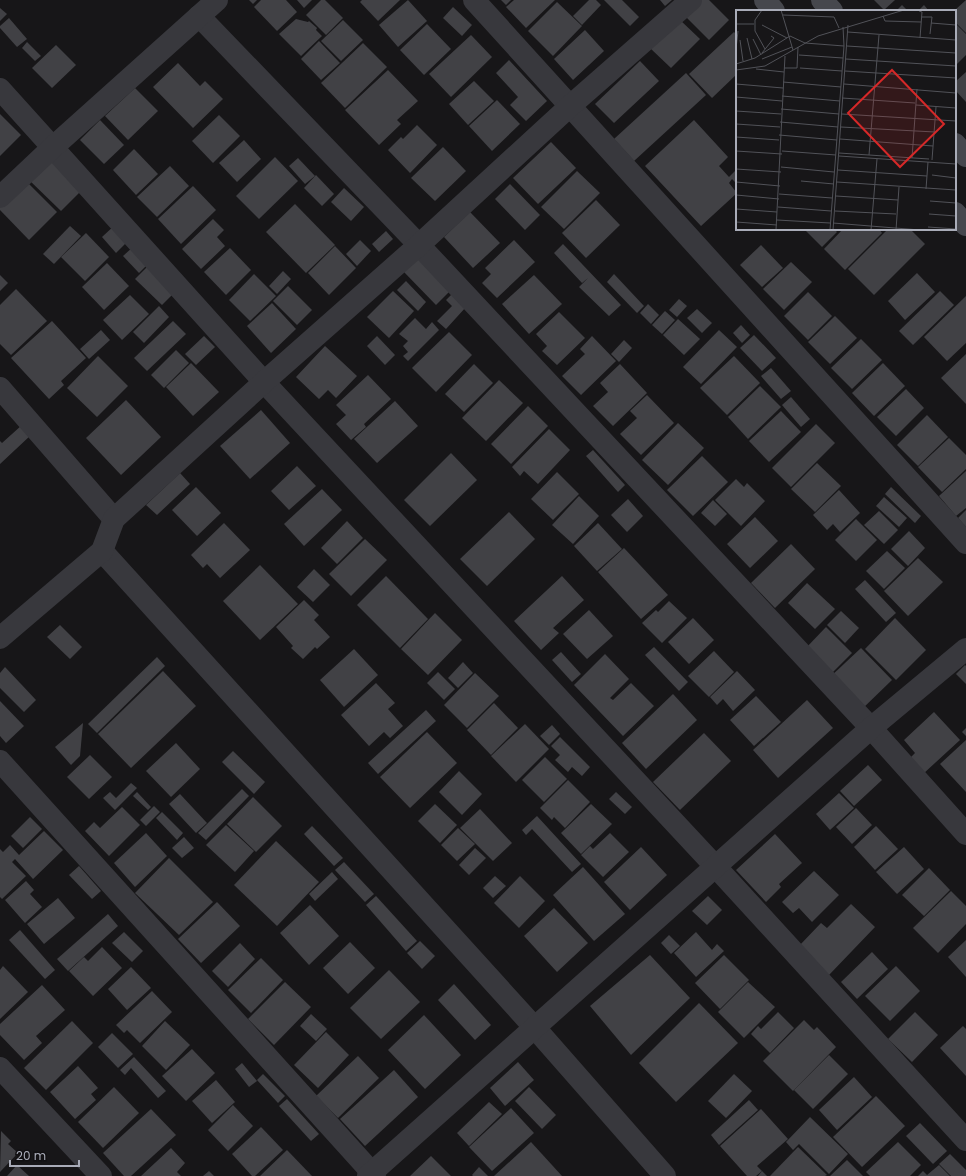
<svg xmlns="http://www.w3.org/2000/svg" width="966" height="1176" font-family="Poppins,sans-serif">
	<style>
		.building { fill: #414145 }
		.lines { fill: none; stroke-linecap: round; stroke-linejoin: round }
		.minor { stroke: #38383d; stroke-width: 22 }
		.secondary { stroke: #46474d; stroke-width: 22 }
		.inset-road { fill: none; stroke: #515258; stroke-width: 1 }
		.view { fill: #d62828; fill-opacity: 0.15; stroke: #d62828; stroke-width: 2 }
		.inset-edge { fill: none; stroke: #a9acb8; stroke-width: 2 }
	</style>
	<rect width="100%" height="100%" fill="#171618"/>
	<!-- building -->
	<g class="building">
		<path d="M249,0h8l-4,4z"/>
		<path d="M261,0h25l11,12 -20,19 -23,-24z"/>
		<path d="M297,0h15l-8,8z"/>
		<path d="M321,0h4l18,18 -17,17 -20,-20z"/>
		<path d="M362,0h38l-22,21 -18,-19z"/>
		<path d="M408,0l19,21 -29,26 -19,-22z"/>
		<path d="M501,0h10l-5,5z"/>
		<path d="M514,0h41l-29,28 -20,-21z"/>
		<path d="M589,0h7l5,5 -19,20 -9,-9z"/>
		<path d="M604,0h18l17,17 -9,9z"/>
		<path d="M660,0h12l-7,6z"/>
		<path d="M700,0h9l20,20 -20,20 -25,-25z"/>
		<path d="M874,0h21l-11,10z"/>
		<path d="M966,0v33l-11,-11v-12z"/>
		<path d="M557,2l25,24 -29,30 -25,-25z"/>
		<path d="M902,5l6,6h-12z"/>
		<path d="M924,5l5,6h-11z"/>
		<path d="M453,7l19,18 -10,11 -19,-18z"/>
		<path d="M0,8l7,6 -7,7z"/>
		<path d="M9,18l18,21 -10,8 -17,-19v-2z"/>
		<path d="M296,19l12,3 1,-1 8,7 -1,2 6,6 -21,20 -22,-22z"/>
		<path d="M679,19l21,20 -29,29 -21,-20z"/>
		<path d="M343,20l20,20 -22,21 -20,-20z"/>
		<path d="M955,23l11,11v21l-11,11z"/>
		<path d="M427,24l24,25 -27,26 -24,-25z"/>
		<path d="M585,30l19,21 -31,29 -19,-21z"/>
		<path d="M734,32l3,3v39l-25,24 -23,-24z"/>
		<path d="M471,35l21,22 -41,40 -22,-23z"/>
		<path d="M319,41l21,22 -19,17 -20,-21z"/>
		<path d="M27,42l14,14 -6,5 -13,-13z"/>
		<path d="M363,43l24,24 -42,41 -24,-25z"/>
		<path d="M56,45l20,20 -24,23 -20,-20z"/>
		<path d="M509,60l38,41 -21,20 -16,-16 8,-8 -22,-24z"/>
		<path d="M640,61l19,20 -45,42 -19,-19z"/>
		<path d="M178,63l22,23 5,-5 18,18 -30,29 -40,-41z"/>
		<path d="M388,70l30,31 -21,19 4,4 -22,21 -34,-35z"/>
		<path d="M966,72v30l-11,-12v-8z"/>
		<path d="M686,73l20,22 -72,66 -20,-22z"/>
		<path d="M474,81l20,20 -26,24 -19,-21z"/>
		<path d="M135,88l23,23 -30,29 -23,-24z"/>
		<path d="M497,100l23,24 -28,27 -23,-25z"/>
		<path d="M0,114l21,21 -21,21z"/>
		<path d="M219,115l21,21 -27,27 -21,-22z"/>
		<path d="M100,120l24,25 -20,19 -24,-24z"/>
		<path d="M694,120l34,37 -9,9 10,11 8,-8v15l-5,-5 -3,4 8,10 -36,33 -56,-60z"/>
		<path d="M417,125l20,20 -27,28 -22,-23 13,-13 2,2z"/>
		<path d="M244,140l17,19 -24,23 -18,-19z"/>
		<path d="M551,142l25,26 -38,36 -25,-26z"/>
		<path d="M443,147l23,24 -31,30 -24,-23z"/>
		<path d="M134,149l24,25 -22,21 -23,-25z"/>
		<path d="M49,154l35,34 -23,23 -35,-34z"/>
		<path d="M275,157l23,24 -39,38 -23,-23z"/>
		<path d="M298,158l17,18 -10,8 -16,-18z"/>
		<path d="M170,166l19,20 -32,31 -20,-20z"/>
		<path d="M577,171l23,22 -36,36 -23,-22z"/>
		<path d="M316,175l18,19 -12,12 -18,-18z"/>
		<path d="M25,180l32,32 -28,28 -29,-30v-6z"/>
		<path d="M510,184l30,31 -15,15 -30,-31z"/>
		<path d="M193,186l23,24 -35,34 -23,-25z"/>
		<path d="M344,188l20,19 -13,14 -20,-19z"/>
		<path d="M596,200l24,25 -34,33 -24,-25z"/>
		<path d="M295,204l40,41 -29,28 -40,-41z"/>
		<path d="M470,212l30,31 -27,25 -29,-31z"/>
		<path d="M213,219l11,11 -7,7 8,9 -24,23 -19,-20z"/>
		<path d="M116,224l14,15 -14,14 -14,-16z"/>
		<path d="M70,226l11,10 -27,28 -11,-10z"/>
		<path d="M804,229h30l3,3 -15,15z"/>
		<path d="M843,229h36l3,4 -37,37 -21,-21z"/>
		<path d="M888,229h22l15,15 -51,51 -26,-26z"/>
		<path d="M386,231l7,8 -14,13 -7,-8z"/>
		<path d="M86,233l23,24 -24,24 -24,-24z"/>
		<path d="M360,240l11,11 -14,15 -11,-12z"/>
		<path d="M514,240l21,22 -38,36 -15,-15 9,-9 -6,-6z"/>
		<path d="M563,244l58,61 -12,11 -30,-29 9,-9 -6,5 -28,-30z"/>
		<path d="M761,245l22,23 -21,19 -22,-22z"/>
		<path d="M134,246l15,17 -10,10 -16,-17z"/>
		<path d="M335,246l21,22 -27,27 -21,-22z"/>
		<path d="M230,248l21,22 -25,25 -22,-23z"/>
		<path d="M417,257l33,34 -14,14 -33,-34z"/>
		<path d="M152,262l26,27 -16,16 -27,-26z"/>
		<path d="M791,262l21,20 -28,28 -21,-21z"/>
		<path d="M107,263l22,23 -25,24 -22,-23z"/>
		<path d="M283,271l8,8 -14,15 -8,-8z"/>
		<path d="M917,273l18,19 -30,28 -17,-19z"/>
		<path d="M254,274l22,22 -26,25 -21,-21z"/>
		<path d="M614,274l30,32 -7,7 -30,-31z"/>
		<path d="M0,275l8,8 -8,8z"/>
		<path d="M534,275l28,29 -33,30 -27,-30z"/>
		<path d="M406,281l20,21 -8,9 -21,-21z"/>
		<path d="M288,286l24,24 -15,15 -24,-24z"/>
		<path d="M16,289l31,32 -36,34 -11,-11v-39z"/>
		<path d="M393,291l21,20 -25,27 -22,-21z"/>
		<path d="M940,291l14,14 -41,40 -14,-14z"/>
		<path d="M808,292l24,24 -24,24 -24,-24z"/>
		<path d="M452,294l14,13 -20,22 -9,-8 15,-15 -6,-6z"/>
		<path d="M130,295l19,19 -27,26 -19,-20z"/>
		<path d="M966,296v47l-19,18 -23,-24z"/>
		<path d="M679,299l8,7 -10,11 -8,-7z"/>
		<path d="M272,303l24,26 -25,24 -24,-27z"/>
		<path d="M648,304l11,11 -8,9 -11,-11z"/>
		<path d="M159,306l10,11 -25,26 -11,-11z"/>
		<path d="M697,309l15,14 -10,10 -15,-15z"/>
		<path d="M665,311l10,9 -13,14 -10,-9z"/>
		<path d="M559,312l26,26 -28,27 -15,-14 5,-5 -11,-12z"/>
		<path d="M835,316l22,22 -27,26 -22,-22z"/>
		<path d="M415,318l11,11 6,-7 7,8 -31,31 -5,-5 5,-4 -5,-6 5,-5 -9,-7z"/>
		<path d="M678,319l22,20 -16,16 -21,-20z"/>
		<path d="M52,321l34,37 -25,23 3,4 -15,14 -38,-41z"/>
		<path d="M173,321l13,13 -39,37 -13,-13z"/>
		<path d="M741,325l9,10 -8,8 -9,-10z"/>
		<path d="M101,330l9,10 -21,19 -9,-10z"/>
		<path d="M719,330l18,17 -36,37 -18,-17z"/>
		<path d="M449,332l23,23 -36,37 -24,-24z"/>
		<path d="M754,335l22,23 -14,13 -22,-23z"/>
		<path d="M204,336l11,11 -19,18 -11,-11z"/>
		<path d="M377,336l18,19 -10,10 -18,-19z"/>
		<path d="M592,336l24,25 -35,34 -19,-19 23,-22 -5,-5z"/>
		<path d="M861,339l21,21 -30,29 -21,-21z"/>
		<path d="M624,340l8,8 -13,14 -8,-8z"/>
		<path d="M325,346l32,30 -21,22 -8,-8 -9,9 -23,-22z"/>
		<path d="M176,350l13,13 -25,25 -13,-13z"/>
		<path d="M966,354v50l-25,-26z"/>
		<path d="M98,356l30,30 -31,31 -30,-29z"/>
		<path d="M734,356l26,27 -33,32 -27,-27z"/>
		<path d="M191,363l28,29 -26,24 -27,-29z"/>
		<path d="M883,363l22,23 -31,30 -22,-23z"/>
		<path d="M474,364l19,19 -29,29 -19,-18z"/>
		<path d="M620,364l27,29 -34,33 -20,-20 15,-14 -8,-9z"/>
		<path d="M771,368l20,23 -10,8 -20,-23z"/>
		<path d="M368,375l23,24 -27,25 2,3 -15,13 -15,-16 10,-9 -10,-10z"/>
		<path d="M499,380l24,23 -37,38 -24,-23z"/>
		<path d="M760,386l21,21 -33,32 -20,-22z"/>
		<path d="M906,389l18,19 -28,28 -19,-19z"/>
		<path d="M647,395l27,28 -33,32 -21,-21 17,-16 -7,-7z"/>
		<path d="M791,397l19,22 -9,8 -19,-22z"/>
		<path d="M126,400l35,37 -40,38 -35,-37z"/>
		<path d="M395,401l23,25 -41,37 -23,-24z"/>
		<path d="M528,406l20,20 -37,38 -20,-20z"/>
		<path d="M261,410l29,33 -40,36 -30,-33z"/>
		<path d="M781,411l20,21 -32,30 -20,-21z"/>
		<path d="M927,415l21,22 -30,29 -21,-21z"/>
		<path d="M678,423l26,25 -36,37 -26,-25z"/>
		<path d="M816,424l19,19 -44,44 -19,-19z"/>
		<path d="M22,425l9,10 -31,29v-23l2,2z"/>
		<path d="M549,429l21,21 -32,34 -14,-13 -4,5 -8,-9z"/>
		<path d="M949,438l17,17v14l-24,23 -24,-25z"/>
		<path d="M593,450l32,35 -7,7 -32,-36z"/>
		<path d="M451,453l26,27 -47,46 -26,-26z"/>
		<path d="M702,456l26,26 -35,34 -26,-26z"/>
		<path d="M817,463l24,23 -26,26 -24,-23z"/>
		<path d="M297,466l19,20 -27,24 -18,-19z"/>
		<path d="M966,471v37l-10,8 -17,-20z"/>
		<path d="M557,472l22,22 -26,26 -22,-21z"/>
		<path d="M180,473l10,11 -33,31 -11,-10z"/>
		<path d="M736,479l8,8 3,-4 18,18 -24,25 -26,-26z"/>
		<path d="M196,487l25,26 -24,23 -25,-26z"/>
		<path d="M891,487l30,29 -6,7 -30,-29z"/>
		<path d="M322,489l20,21 -38,36 -20,-22z"/>
		<path d="M839,490l21,23 -20,19 -7,-8 -6,6 -14,-15z"/>
		<path d="M579,496l20,20 -26,28 -21,-19z"/>
		<path d="M884,497l23,21 -8,9 -23,-21z"/>
		<path d="M628,499l15,17 -16,16 -16,-17z"/>
		<path d="M713,500l14,14 -12,12 -14,-13z"/>
		<path d="M966,510v17l-8,-9z"/>
		<path d="M879,511l19,19 -14,14 -20,-19z"/>
		<path d="M509,512l26,27 -48,47 -27,-27z"/>
		<path d="M755,517l23,24 -28,27 -23,-24z"/>
		<path d="M856,519l21,21 -21,21 -21,-21z"/>
		<path d="M347,521l16,17 -26,26 -16,-16z"/>
		<path d="M224,523l26,27 -30,28 -13,-14 -4,4 -12,-13z"/>
		<path d="M598,523l24,26 -25,22 -23,-25z"/>
		<path d="M909,531l16,17 -17,18 -17,-17z"/>
		<path d="M365,539l22,21 -36,36 -22,-22z"/>
		<path d="M791,544l24,25 -40,39 -24,-25z"/>
		<path d="M624,548l44,47 -27,24 -43,-47z"/>
		<path d="M887,551l18,17 -21,21 -18,-18z"/>
		<path d="M918,558l25,24 -35,34 -24,-25z"/>
		<path d="M260,565l38,39 -38,36 -37,-39z"/>
		<path d="M314,569l16,16 -17,17 -16,-15z"/>
		<path d="M386,576l42,43 -28,29 -43,-43z"/>
		<path d="M562,576l22,24 -31,28 6,5 -18,17 -27,-29z"/>
		<path d="M865,580l31,33 -10,9 -31,-33z"/>
		<path d="M807,583l28,26 -20,20 -27,-26z"/>
		<path d="M304,600l15,15 -5,5 16,17 -13,12 -2,-2 -12,12 -12,-11 2,-2 -17,-19z"/>
		<path d="M669,601l18,17 -25,25 -20,-20 14,-13 2,2z"/>
		<path d="M589,610l24,26 -26,23 -24,-25z"/>
		<path d="M841,611l18,17 -14,15 -18,-18z"/>
		<path d="M435,613l27,27 -34,35 -27,-26z"/>
		<path d="M693,618l21,22 -25,24 -21,-22z"/>
		<path d="M895,618l31,32 -30,30 -31,-31z"/>
		<path d="M60,625l22,22 -12,12 -23,-22z"/>
		<path d="M826,627l26,26 -22,22 -25,-26z"/>
		<path d="M654,647l34,35 -9,9 -34,-36z"/>
		<path d="M861,648l31,32 -32,31 -31,-33z"/>
		<path d="M354,649l24,26 -34,32 -24,-27z"/>
		<path d="M714,651l20,21 -25,25 -21,-21z"/>
		<path d="M561,652l20,22 -9,8 -20,-22z"/>
		<path d="M605,654l24,25 -19,19 3,2 18,-17 23,23 -31,30 -49,-51z"/>
		<path d="M157,657l8,9 -68,67 -9,-9z"/>
		<path d="M463,662l10,11 -15,15 -10,-10z"/>
		<path d="M965,665l1,1v18l-10,-10z"/>
		<path d="M5,667l31,33 -12,12 -24,-24v-15z"/>
		<path d="M163,671l33,35 -65,62 -33,-34z"/>
		<path d="M737,671l18,19 -22,21 -10,-12 -6,6 -7,-8z"/>
		<path d="M438,672l17,17 -11,11 -17,-17z"/>
		<path d="M475,673l24,23 -32,32 -23,-23z"/>
		<path d="M376,683l19,20 -7,6 15,17 -13,12 -6,-6 -15,14 -28,-31z"/>
		<path d="M673,694l24,26 -51,49 -24,-26z"/>
		<path d="M756,696l25,26 -27,24 -24,-26z"/>
		<path d="M807,700l26,28 -55,50 -25,-28z"/>
		<path d="M0,701l24,25 -18,17 -6,-7z"/>
		<path d="M494,703l24,25 -27,27 -24,-25z"/>
		<path d="M426,710l10,11 -58,53 -10,-11z"/>
		<path d="M934,712l26,28 -37,34 -14,-15 6,-6 -11,-13z"/>
		<path d="M83,723l-3,33 -9,9 -16,-18z"/>
		<path d="M525,724l24,25 -33,33 -25,-26z"/>
		<path d="M552,725l8,9 -11,11 -9,-9z"/>
		<path d="M966,728v8l-4,-4z"/>
		<path d="M427,732l30,31 -47,45 -30,-31z"/>
		<path d="M704,733l27,28 -51,49 -27,-28z"/>
		<path d="M560,737l30,30 -8,9 -10,-9 -4,5 -13,-12 5,-5 -9,-9z"/>
		<path d="M966,740v52l-26,-28z"/>
		<path d="M176,743l24,26 -29,28 -25,-26z"/>
		<path d="M233,751l32,31 -11,12 -32,-32z"/>
		<path d="M90,755l22,22 -23,22 -22,-22z"/>
		<path d="M545,757l22,22 -23,23 -22,-22z"/>
		<path d="M868,765l14,15 -28,26 -14,-15z"/>
		<path d="M459,771l23,23 -20,21 -23,-23z"/>
		<path d="M568,780l22,22 -25,26 -11,-11 -2,3 -12,-12z"/>
		<path d="M131,783l6,5 -22,22 -12,-12 7,-6 6,6z"/>
		<path d="M242,789l7,7 -43,44 -8,-7z"/>
		<path d="M137,792l14,15 -3,3 -15,-14z"/>
		<path d="M616,792l16,15 -7,7 -16,-15z"/>
		<path d="M839,793l15,15 -24,22 -14,-16z"/>
		<path d="M180,794l27,29 -11,10 -27,-29z"/>
		<path d="M253,797l29,29 -26,26 -29,-28z"/>
		<path d="M435,804l22,21 -17,18 -22,-22z"/>
		<path d="M591,804l21,20 -31,30 -20,-21z"/>
		<path d="M154,806l6,6 -14,14 -6,-6z"/>
		<path d="M122,807l18,18 -31,31 -24,-25 9,-9 6,6z"/>
		<path d="M856,808l16,17 -20,19 -16,-17z"/>
		<path d="M480,809l32,34 -19,18 -33,-33z"/>
		<path d="M162,812l21,21 -6,7 -21,-22z"/>
		<path d="M537,816l44,48 -9,8 -40,-43 -6,6 -4,-5z"/>
		<path d="M30,817l12,12 -19,19 -12,-12z"/>
		<path d="M226,825l28,26 -19,21 -29,-27z"/>
		<path d="M312,826l31,32 -9,8 -30,-32z"/>
		<path d="M876,826l22,23 -23,21 -21,-23z"/>
		<path d="M458,828l17,16 -18,17 -16,-16z"/>
		<path d="M44,831l19,19 -30,29 -18,-20 -3,3 14,14 -24,23 -2,-2v-48l3,3 7,-7 9,10z"/>
		<path d="M146,833l21,23 -32,31 -21,-24z"/>
		<path d="M610,833l19,19 -26,25 -22,-22 9,-9 3,3z"/>
		<path d="M775,834l27,29 -23,21 2,3 -15,15 -30,-32z"/>
		<path d="M184,837l10,11 -12,10 -10,-10z"/>
		<path d="M276,841l43,41 -42,44 -43,-41z"/>
		<path d="M641,847l26,28 -37,35 -26,-28z"/>
		<path d="M904,847l20,22 -27,25 -21,-22z"/>
		<path d="M475,848l11,10 -17,17 -10,-10z"/>
		<path d="M169,858l44,44 -34,33 -44,-42z"/>
		<path d="M344,862l30,32 -9,8 -30,-32z"/>
		<path d="M79,866l22,25 -9,8 -23,-24z"/>
		<path d="M583,867l42,47 -31,27 -41,-46z"/>
		<path d="M929,868l21,22 -26,26 -22,-21z"/>
		<path d="M814,871l25,24 -27,27 -13,-14 -6,5 -11,-11z"/>
		<path d="M332,872l6,7 -23,22 -6,-7z"/>
		<path d="M495,876l11,10 -13,12 -10,-10z"/>
		<path d="M520,876l25,25 -26,27 -25,-25z"/>
		<path d="M26,881l8,9 -4,4 12,13 -17,16 -20,-23z"/>
		<path d="M951,891l15,15v18l-28,29 -25,-25z"/>
		<path d="M376,896l41,45 -11,10 -40,-46z"/>
		<path d="M708,896l14,14 -15,15 -15,-14z"/>
		<path d="M58,898l17,20 -31,26 -17,-20z"/>
		<path d="M217,902l23,24 -39,37 -23,-24z"/>
		<path d="M851,904l24,23 -46,48 -30,-29 22,-23 6,5z"/>
		<path d="M310,905l29,31 -30,29 -29,-32z"/>
		<path d="M554,908l34,35 -31,29 -33,-36z"/>
		<path d="M108,914l10,12 -50,45 -11,-12z"/>
		<path d="M20,930l35,40 -10,9 -36,-39z"/>
		<path d="M124,932l19,19 -11,11 -20,-19z"/>
		<path d="M696,932l16,18 5,-6 7,7 -28,26 -22,-24z"/>
		<path d="M669,935l11,11 -9,8 -10,-11z"/>
		<path d="M966,940v37l-18,-20z"/>
		<path d="M420,941l15,15 -13,13 -15,-16z"/>
		<path d="M350,942l25,26 -27,26 -25,-26z"/>
		<path d="M240,943l15,16 -27,28 -16,-16z"/>
		<path d="M102,947l20,21 -29,28 -24,-25 15,-14 4,4z"/>
		<path d="M872,952l16,17 -31,30 -16,-17z"/>
		<path d="M650,955l40,43 -59,57 -41,-49z"/>
		<path d="M724,955l25,25 -29,29 -25,-26z"/>
		<path d="M261,958l22,22 -32,33 -23,-23z"/>
		<path d="M3,966l25,26 -28,27v-49z"/>
		<path d="M896,966l24,25 -30,30 -25,-25z"/>
		<path d="M131,967l20,21 -24,22 -19,-21z"/>
		<path d="M389,970l31,32 -39,37 -31,-31z"/>
		<path d="M285,982l26,25 -37,38 -26,-26z"/>
		<path d="M748,982l27,25 -31,31 -26,-26z"/>
		<path d="M454,984l37,41 -16,15 -37,-40z"/>
		<path d="M42,985l23,25 -29,26 6,7 -18,17 -24,-25v-11z"/>
		<path d="M152,991l20,21 -32,31 -13,-13 -3,3 -8,-8z"/>
		<path d="M699,1003l39,40 -62,59 -37,-39z"/>
		<path d="M778,1012l16,16 -24,25 -19,-19 7,-8 3,3z"/>
		<path d="M915,1012l23,23 -26,27 -24,-23z"/>
		<path d="M311,1014l16,15 -11,12 -16,-15z"/>
		<path d="M424,1015l37,40 -36,34 -37,-39z"/>
		<path d="M804,1020l10,10 3,-3 19,20 -43,44 -30,-30z"/>
		<path d="M72,1021l21,22 -47,47 -22,-22z"/>
		<path d="M165,1021l25,24 -24,25 -24,-24z"/>
		<path d="M963,1026l3,3v47l-26,-28z"/>
		<path d="M326,1032l23,23 -31,33 -24,-23z"/>
		<path d="M112,1033l21,21 -15,14 -20,-21z"/>
		<path d="M192,1049l23,24 -29,28 -24,-25z"/>
		<path d="M829,1055l19,19 -35,35 -19,-19z"/>
		<path d="M358,1056l21,22 -41,40 -22,-22z"/>
		<path d="M134,1057l32,34 -8,7 -27,-30 -6,7 -5,-5z"/>
		<path d="M518,1062l16,18 -29,26 -15,-18z"/>
		<path d="M242,1063l15,18 -8,6 -14,-18z"/>
		<path d="M78,1066l20,22 -7,6 5,6 -21,19 -25,-27z"/>
		<path d="M394,1070l24,27 -53,49 -25,-27z"/>
		<path d="M263,1074l22,22 -7,7 -21,-23z"/>
		<path d="M734,1074l18,17 -26,27 -18,-17z"/>
		<path d="M854,1077l18,20 -35,33 -18,-20z"/>
		<path d="M216,1080l19,22 -23,21 -20,-22z"/>
		<path d="M114,1087l25,26 -36,35 -25,-26z"/>
		<path d="M529,1087l27,28 -14,14 -27,-28z"/>
		<path d="M876,1096l29,30 -43,41 -29,-30z"/>
		<path d="M287,1099l32,35 -8,7 -32,-35z"/>
		<path d="M749,1100l9,10 -39,35 -8,-10z"/>
		<path d="M489,1102l13,12 -33,32 -12,-13z"/>
		<path d="M233,1105l20,21 -25,25 -20,-21z"/>
		<path d="M511,1108l23,25 -42,38 -23,-24z"/>
		<path d="M151,1109l25,26 -45,41h-7l-21,-23z"/>
		<path d="M761,1109l27,30 -31,27 5,5 -6,5h-9l-27,-30z"/>
		<path d="M810,1117l38,37 -19,20 -30,-30 -6,6 -7,-8z"/>
		<path d="M920,1123l27,28 -14,13 -27,-28z"/>
		<path d="M261,1127l22,23 -28,26h-3l-20,-22z"/>
		<path d="M1,1131l10,10 -3,3 10,9 -18,19z"/>
		<path d="M531,1142l31,34h-68z"/>
		<path d="M898,1142l23,23 -11,11h-40l-4,-4z"/>
		<path d="M798,1147l29,28 -2,1h-55z"/>
		<path d="M171,1148l14,15 -8,9 4,4h-40z"/>
		<path d="M287,1150l25,26h-52z"/>
		<path d="M950,1154l16,16v6h-15l-12,-12z"/>
		<path d="M431,1156l20,20h-41z"/>
		<path d="M847,1160l16,16h-33z"/>
		<path d="M17,1165l12,11h-22z"/>
		<path d="M939,1165l11,11h-32l5,-5 4,4z"/>
		<path d="M479,1167l9,9h-15l-1,-1z"/>
		<path d="M209,1171l5,5h-11z"/>
		<path d="M762,1171l5,5h-9z"/>
	</g>
	<g class="lines">
		<!-- minor -->
		<g class="minor">
			<path d="M474,0l492,543"/>
			<path d="M199,16l220,229 452,483 95,106"/>
			<path d="M0,89l264,293 451,484 251,274"/>
			<path d="M0,197l52,-49 165,-148"/>
			<path d="M0,388l114,131"/>
			<path d="M102,551l433,477 130,148"/>
			<path d="M0,638l102,-87 12,-32 150,-137 155,-137 150,-138 122,-107"/>
			<path d="M0,761l375,415"/>
			<path d="M0,1068l101,108"/>
			<path d="M368,1176l503,-448 95,-79"/>
		</g>
		<!-- secondary -->
		<g class="secondary">
			<path d="M765,0l9,11"/>
			<path d="M822,0l10,11"/>
			<path d="M955,144l11,12"/>
			<path d="M955,213l11,12"/>
		</g>
	</g>
	<!-- overview -->
	<g transform="translate(736 10)">
		<rect width="220" height="220" fill="#171618"/>
		<path class="inset-road" d="M26,0l-7,10v11l10,18M45,0l12,40M183,1l3,1 -2,26M47,5l51,2 5,11M147,6l2,5 36,1M185,7h11l-2,17M195,13l25,2M0,14h18M26,15l25,13M112,22l108,8M54,26l15,7 39,3M11,28l5,21M17,29l8,16M4,30l3,21M111,36l109,7M0,39l2,-18M26,43l12,-15 -3,-2M63,45l44,3M26,49l30,-12M110,49l110,7M0,54l19,-6 35,-22M48,58h13l1,-21M64,58l42,3M20,59l28,3M0,60l29,-4 53,-30 86,-26M109,61l111,7M47,72l58,5M0,74l47,4M108,74l112,9M46,86l58,5M0,87l46,4M106,88l73,5M180,95l40,3M45,99l58,5M0,101l45,3M106,104l114,7M44,112l58,5M0,114l44,3M105,117l94,5M43,125l58,5M0,127l43,3M104,129l93,7M0,141l46,3M46,141l54,4M103,143l90,6M133,145l10,-120M103,146l117,8M176,148l5,-69M196,150l4,-53M45,157l53,5M0,159l45,3M102,160l89,6M196,165l24,3M65,171l33,3M0,172l44,4M101,172l119,8M190,179l2,-27M43,184l53,4M0,185l43,4M100,186l62,4M194,191l26,2M42,197l53,4M0,199l41,3M99,201l61,3M193,204l27,2M41,210l53,3M0,212l41,3M97,213l87,7M192,217l28,2M40,220l9,-174M94,220l14,-184 -1,-19M97,220l15,-205M135,220l6,-71M160,220l3,-43"/>
		<path class="view" d="M156,60l52,54 -44,43 -52,-54z"/>
		<rect width="220" height="220" class="inset-edge"/>
	</g>
	<!-- scale -->
	<path d="M10 1160v6h69v-6" fill="none" stroke="#a9acb8" stroke-width="2"/>
	<text x="16" y="1160" font-size="12" fill="#a9acb8" stroke="#121113" stroke-width="3" paint-order="stroke">20 m</text>
</svg>
